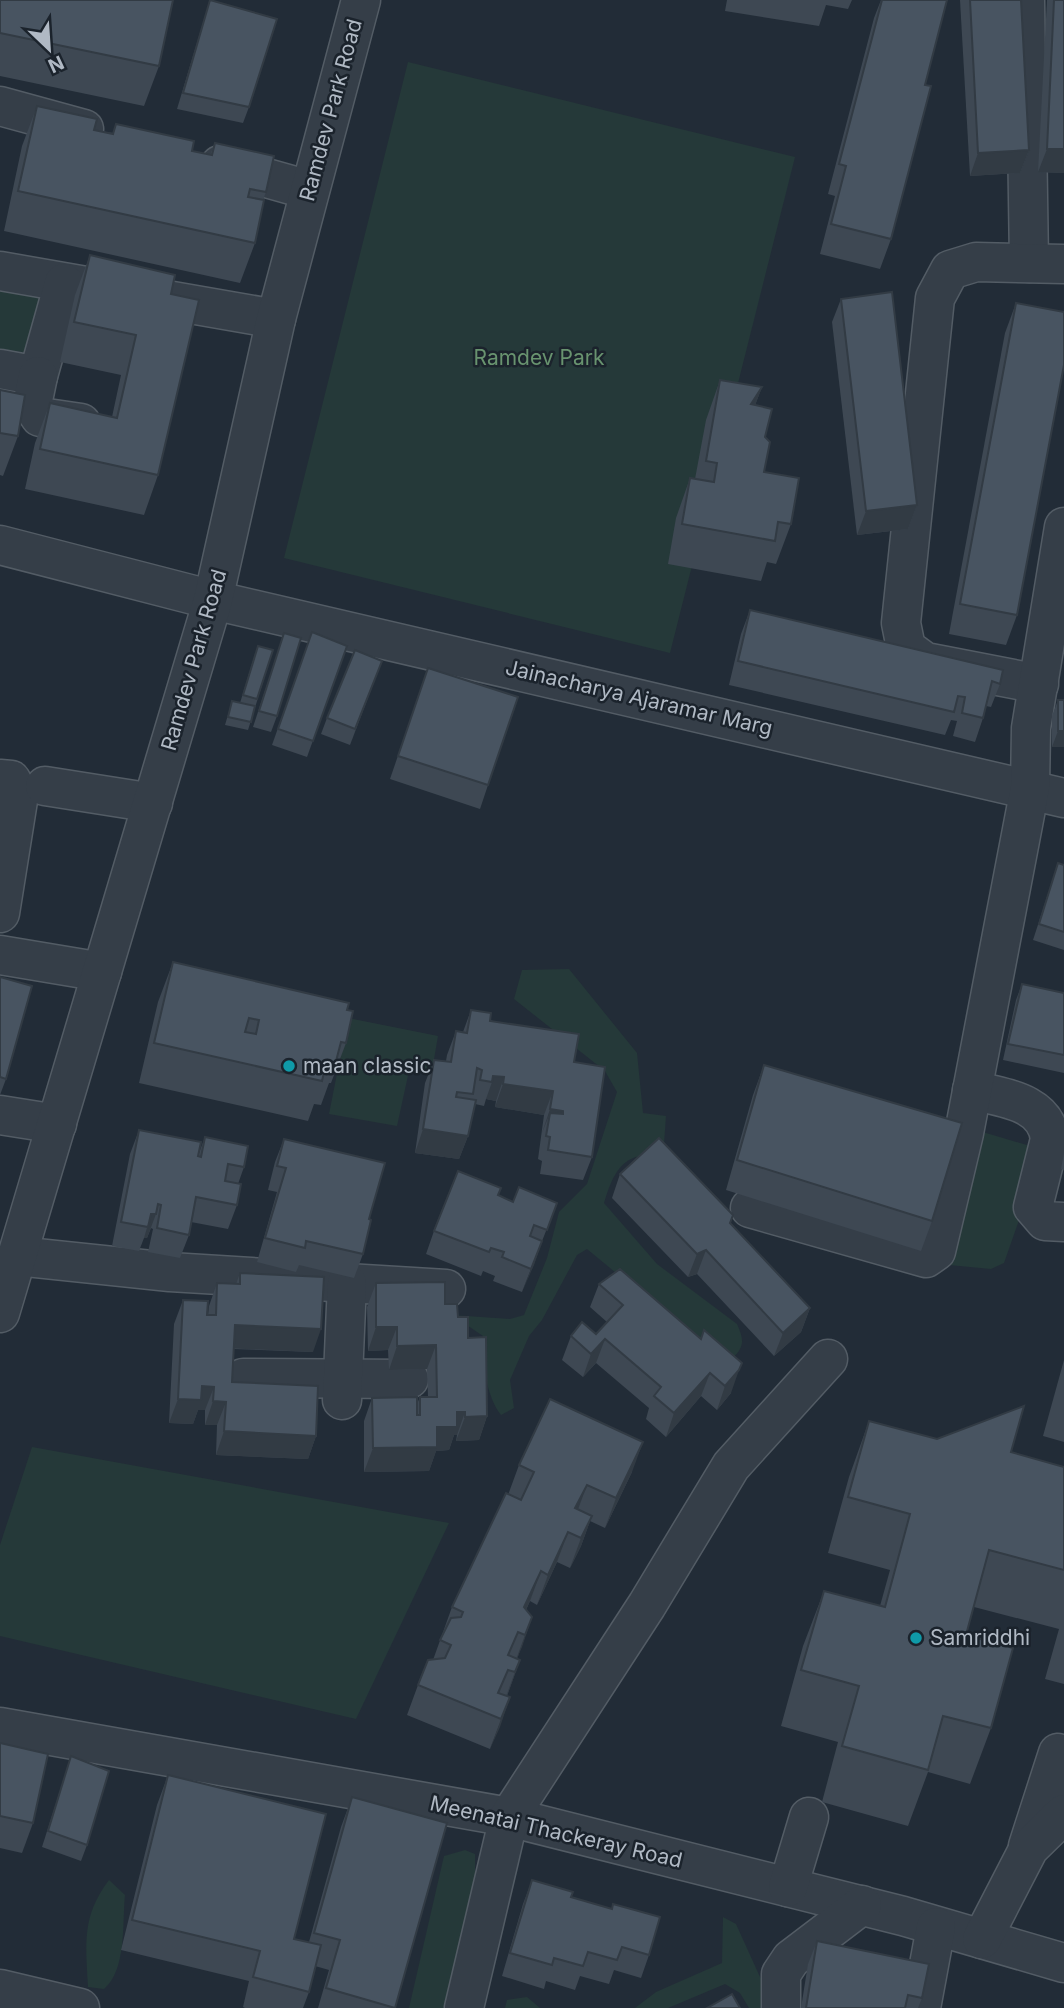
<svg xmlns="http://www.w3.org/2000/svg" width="1064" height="2008" font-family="Inter,sans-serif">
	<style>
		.green { fill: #253939 }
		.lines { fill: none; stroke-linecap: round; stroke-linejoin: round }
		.minor-casing { stroke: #535c65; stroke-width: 41 }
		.minor { stroke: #353e48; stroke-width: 38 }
		.wall { fill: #3e4853 }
		.shaded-wall { fill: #323b44 }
		.building { fill: #485461; stroke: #323b44; stroke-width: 2; fill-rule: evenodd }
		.culture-dot { fill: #0f9aa8; stroke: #1b232c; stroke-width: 2.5 }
		.labels { text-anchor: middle; stroke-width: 5; stroke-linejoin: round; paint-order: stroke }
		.street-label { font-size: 21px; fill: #b0b9c4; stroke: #1b232c }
		.park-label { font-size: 21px; fill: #68936f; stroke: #1b232c }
		.poi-label { font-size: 21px; fill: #b0b9c4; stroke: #1b232c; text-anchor: start }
	</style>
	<rect width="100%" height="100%" fill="#222c37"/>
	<!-- green -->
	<g class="green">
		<path d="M408,62l387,95 -125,496 -386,-95z"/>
		<path d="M0,282l57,12 -20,60 -37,-5z"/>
		<path d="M569,969l68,84 6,60 23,3 -2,28c-9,9 -13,9 -25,12 -22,5 -29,28 -35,47l53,61 80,60c7,16 8,22 -5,35l-42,-25 -103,-85 -10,6 -35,65 -13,16 -19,44 4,28 -13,7c-16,-21 -18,-53 -18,-79l-31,-21 58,4 14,-4 23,-57 12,-46 28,-28 30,-92 -12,-21 -91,-72 8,-29z"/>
		<path d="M348,1018l90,18 -6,35h-23l-12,55 -68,-12z"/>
		<path d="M976,1130l54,16 -6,60 -20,57 -13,6 -42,-4 -8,-32z"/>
		<path d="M32,1447l417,76 -93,196 -356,-83v-91z"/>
		<path d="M465,1850l10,4v27l-29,127h-37l35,-152z"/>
		<path d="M109,1880l16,15c-3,29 2,74 -21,94l-16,-2c-2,-43 -7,-70 21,-107z"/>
		<path d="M723,1917l13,7 24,53 21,23 2,8h-34l-9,-15 -15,-9 -57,24h-33l21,-16 66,-29z"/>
		<path d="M527,1997l13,11h-35l2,-8z"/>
	</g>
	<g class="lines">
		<!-- minor casing -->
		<g class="minor-casing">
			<g id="minor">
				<path d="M1025,0l4,263"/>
				<path d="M0,106l84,23"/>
				<path d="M220,165l89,25"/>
				<path d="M0,271l276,48"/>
				<path d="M0,369l38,7 26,-93"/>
				<path d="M38,376l-6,29 8,12 41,6"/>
				<path d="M0,545l213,55 851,198"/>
				<path d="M1039,684l-114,-22 -19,-14 -5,-25 34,-325 15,-28 26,-8 88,2"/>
				<path d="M0,779l11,1 8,14 -19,119"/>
				<path d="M45,786l108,17"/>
				<path d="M0,955l102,17"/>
				<path d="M972,1090c30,8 74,11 78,49l-17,68 12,14 19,1"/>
				<path d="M0,1115l57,9"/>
				<path d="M750,1208l176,50 10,-7 28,-118 66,-345 1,-60 33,-201"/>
				<path d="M17,1256l153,16 276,17"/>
				<path d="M0,1313l213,-713 63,-281 85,-319"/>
				<path d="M243,1378l166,1"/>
				<path d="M342,1400l5,-117"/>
				<path d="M0,1727l509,90 394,99 161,47"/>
				<path d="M1028,1846l30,-93"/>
				<path d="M788,1887l21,-70"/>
				<path d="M982,1939l47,-91 35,-34"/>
				<path d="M0,1989l80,19"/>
				<path d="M464,2008l45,-191 138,-212 84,-139 97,-107"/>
				<path d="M781,2008v-34l10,-15 71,-54"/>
				<path d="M921,2008l15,-81"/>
			</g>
		</g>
		<!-- minor -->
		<use href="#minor" class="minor"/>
	</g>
	<!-- wall -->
	<g class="wall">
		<path d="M0,0l159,66 -15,40 -144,-30z"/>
		<path d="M210,0l39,107 -6,16 -66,-14 28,-93z"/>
		<path d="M727,0h125l-4,9 -22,-4 -7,21 -94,-15z"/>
		<path d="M881,0h1l9,239 -11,30 -60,-15 15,-58 -7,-2 46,-176z"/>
		<path d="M960,0h61l8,150 -9,23 -50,3z"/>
		<path d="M1047,0h17v173l-26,-1z"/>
		<path d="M37,106l57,24 19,3 3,-9 76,27 18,4 5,-12 51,49 -3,8 -8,43 -15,40 -236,-52 18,-85z"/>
		<path d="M90,255l81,39 -13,181 -14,40 -119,-26 10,-46 15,-40 62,14 9,-42 -61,-13 15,-67z"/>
		<path d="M841,299l76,206 -9,24 -51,6 -25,-213z"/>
		<path d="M1016,303l1,312 -11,30 -57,-11 56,-301z"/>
		<path d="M720,380l42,7 -7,18 10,32 -1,35 27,52 -15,40 -9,-2 -6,19 -93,-17 8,-46 14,-40 5,1 11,-59z"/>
		<path d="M0,390l18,46 -15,40 -3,-1z"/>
		<path d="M750,610l250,74 -9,23 -5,-1 -3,12 -8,24 -22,-6 4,-15 -6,-1 -6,15 -216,-50 12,-51z"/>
		<path d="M312,632l35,14 -40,111 -35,-12z"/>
		<path d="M284,633l-7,83 -6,16 -18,-5z"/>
		<path d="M273,650l-25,80 -23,-5 7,-24 8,2 15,-49z"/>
		<path d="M382,661l-32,84 -29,-11 6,-16z"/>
		<path d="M428,668l60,117 -8,24 -90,-30z"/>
		<path d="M1058,700h6v47h-12v-31z"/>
		<path d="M1058,863l6,2v85l-31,-10z"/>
		<path d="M173,962l174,48 -1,33 -15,40h-2l-8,22 -7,-1 -6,17 -169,-38 19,-81z"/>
		<path d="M0,977l6,102 -6,16z"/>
		<path d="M1022,984l42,9v80l-61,-13 13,-60z"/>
		<path d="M471,1010l103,52 18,95 -9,23 -43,-6 2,-13 -4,-2 6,-44 -49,-8 1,-6 -10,-2 -2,7 -9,-2 -7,32 -9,23 -44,-6 10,-70 9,-23 12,1 1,-6 9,-24 7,1z"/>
		<path d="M764,1065l168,156 -11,30 -195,-61 27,-95z"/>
		<path d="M139,1130l60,23 6,-16 39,30 -6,17 -1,21 -9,24 -37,-7 -2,13 -9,23 -32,-6 5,-23 -2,-1 -4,10h-3l-5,13 -27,-5 18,-92z"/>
		<path d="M284,1139l85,80 -6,35 -9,24 -55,-13 -3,7 -39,-10 20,-70 -9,-2 7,-28z"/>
		<path d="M1064,1153v17l-3,-1z"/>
		<path d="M620,1174l190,134 -9,24 -27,24 -77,-82 -9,3 -76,-79z"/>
		<path d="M498,1196l15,6 44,1 -35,89 -29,-11 2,-5 -12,-5 -2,5 -55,-22 8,-23z"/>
		<path d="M240,1273l73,79 -79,-3 -2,33 84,54 -8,23 -92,-4 1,-30h-12v-15h-7l-5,14 -24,-1 5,-99 9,-24 25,15 1,-9 8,-23 19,1z"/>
		<path d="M376,1283l69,21 13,13 10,21 19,78 -8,24 -23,1 1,-6h-3l-5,15 -13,1 -7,20 -65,1v-51l8,-23 45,6 3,-7h8l-1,-28 -38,1 -1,-20 -20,1 -1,-44z"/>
		<path d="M599,1284l102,54 30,55 -14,17 -16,-14 -35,41 -20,-18 3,-11 -53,-45 -13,14 -21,-17 9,-24 25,-2 11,-12 -17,-15z"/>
		<path d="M1064,1360v82l-21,-6z"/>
		<path d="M869,1421l68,18 74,13 53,15v217l-19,-5 14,-50 -85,-22 -8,28 25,93 -21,56 -42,-12 -20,54 -86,-24 16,-60 -57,-16 22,-80 21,-55 56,15 10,-36 -62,-17 21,-76z"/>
		<path d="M519,1465l113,7 -27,56 -15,-7 -9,25 -11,22 -13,-6 -20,43 -7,-4 -4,9 6,7 -15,42 3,1 -13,36 3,1 -20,52 -83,-34 11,-30 15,-25 19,-53 56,-112z"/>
		<path d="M0,1743l33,80 -11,30 -22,-5z"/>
		<path d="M71,1756l16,89 -6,16 -39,-14z"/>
		<path d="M168,1775l126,164 15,3 32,-115 11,-30 43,211h-77l11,-38 -14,-4 -6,26 -6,16h-58l-2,-1 6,-26 -128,-31 36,-145z"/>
		<path d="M532,1880l39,17 78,58 -8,23 -27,-8 -5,14 -29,-8 -5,14 -29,-9 -2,8 -42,-13 21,-72z"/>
		<path d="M817,1941l105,57 -4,10h-117l7,-44z"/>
	</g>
	<!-- shaded-wall -->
	<g class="shaded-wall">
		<path d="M1047,149h17v24l-26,-1z"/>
		<path d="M1029,150l-9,23 -50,3 8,-23z"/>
		<path d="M762,387l-15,40 4,-23z"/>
		<path d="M917,505l-9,24 -51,6 9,-24z"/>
		<path d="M1058,731h6v16h-12z"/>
		<path d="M493,1076l11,1 -8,24 -10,-2 6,-17z"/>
		<path d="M503,1084l50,7 -9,24 -49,-8z"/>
		<path d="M550,1109l13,2 -9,23 -4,-21 -8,20z"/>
		<path d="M423,1129l45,7 -9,23 -44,-6z"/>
		<path d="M151,1214h5l-9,24h-3z"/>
		<path d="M542,1241l-8,24 -12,27 9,-23z"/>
		<path d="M706,1250l-9,24 -9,3 9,-23z"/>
		<path d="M810,1308l-9,24 -27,24 9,-23z"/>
		<path d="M235,1325l86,4 -8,23 -87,-4z"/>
		<path d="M376,1327h21l-9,23 -20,1z"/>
		<path d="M605,1339l-9,24 -13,14 8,-23z"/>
		<path d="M436,1345l-9,24 -38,1 8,-24z"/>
		<path d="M739,1370l-8,23 -14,17 8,-24z"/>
		<path d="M710,1373l-9,23 -35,41 8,-24z"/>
		<path d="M202,1386l12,1 -9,23h-7l-5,14 -24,-1 9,-24z"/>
		<path d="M213,1401l13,1 -9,23h-12z"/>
		<path d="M457,1412h8l-8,23h-3l-5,15 -13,1 -7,20 -65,1 9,-24 64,-21z"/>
		<path d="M487,1416l-8,24 -23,1 9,-24z"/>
		<path d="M224,1431l92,5 -8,23 -92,-4z"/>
		<path d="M643,1442l-11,30 -27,56 11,-30z"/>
		<path d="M587,1485l-11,30 -1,-7z"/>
		<path d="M592,1516l-11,30 -11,22 11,-30z"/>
		<path d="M568,1532l-11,30 -20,43 11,-30z"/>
		<path d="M541,1571l-11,30 -17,36 11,-30z"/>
		<path d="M532,1617l-10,30 -8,18 11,-30z"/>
		<path d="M520,1660l-11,30 -5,12 11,-30z"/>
		<path d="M510,1697l-10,30 -10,22 11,-30z"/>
	</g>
	<!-- building -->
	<g class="building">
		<path d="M0,0h173l-14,66 -159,-33z"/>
		<path d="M210,0l67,19 -28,88 -66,-14z"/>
		<path d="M882,0h65l-22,85 6,1 -40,153 -60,-15 15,-58 -7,-2z"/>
		<path d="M970,0h51l8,150 -51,3z"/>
		<path d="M1054,0h10v149h-17z"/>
		<path d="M37,106l60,13 -3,11 19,4 3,-10 78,17 -2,10 20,4 3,-12 59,13 -8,36 -16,-3 -2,8 16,3 -9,43 -237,-52z"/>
		<path d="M90,255l85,20 -4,19 28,6 -41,175 -118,-26 10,-46 67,15 19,-83 -62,-13z"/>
		<path d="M892,292l25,213 -51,6 -25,-212z"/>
		<path d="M1016,303l48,9v53l-47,250 -57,-11z"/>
		<path d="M720,380l42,7 -11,17 21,5 -7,28 5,5 -6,30 35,6 -8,46 -13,-2 -3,19 -93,-17 8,-46 24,4 3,-19 -11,-2z"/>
		<path d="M0,390l25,5 -7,41 -18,-3z"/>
		<path d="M750,610l253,60 -3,14 -8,-3 -9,37 -21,-5 3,-16 -7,-1 -4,16 -216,-51z"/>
		<path d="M312,632l35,14 -34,95 -35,-12z"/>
		<path d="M284,633l17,5 -24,78 -18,-5z"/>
		<path d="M258,646l15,4 -16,49 -14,-4z"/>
		<path d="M355,650l27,11 -27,68 -28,-11z"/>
		<path d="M428,668l90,29 -30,88 -90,-29z"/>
		<rect x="1058" y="700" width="6" height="31"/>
		<path d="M232,701l23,5 -4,16 -23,-5z"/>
		<path d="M1058,863l6,2v67l-25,-8z"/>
		<path d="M173,962l176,41 -2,7 6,1 -7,32 -5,-1 -6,23 -9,-1 -4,17 -168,-38zM249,1018l10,2 -3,14 -11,-2z"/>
		<path d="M0,977l32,9 -26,93 -6,-2z"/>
		<path d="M1022,984l42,9v62l-56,-11z"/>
		<path d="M471,1010l20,3 -1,8 89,13 -5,28 31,5 -13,90 -44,-7 2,-13 -4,-1 4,-23 13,1v-3l-13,-2 3,-18 -50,-7 1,-7 -11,-1 -1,6 -12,-2 2,-10 -5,-2 -4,26 -16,-2 -1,5 20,3 -8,36 -45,-7 11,-69 17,2 5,-31 11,2z"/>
		<path d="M764,1065l198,58 -30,98 -195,-61z"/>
		<path d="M139,1130l62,12 -3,14 3,1 4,-20 43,9 -4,21 -16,-3 -3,17 16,3 -4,21 -41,-8 -7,38 -32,-7 4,-23 -3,-1 -2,10h-5l-3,13 -27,-5z"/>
		<path d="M659,1138l74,77 -3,8 80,85 -27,25 -77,-83 -9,4 -77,-80z"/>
		<path d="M284,1139l101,24 -16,56 2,1 -8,34 -57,-13 -1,7 -40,-10 21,-70 -9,-2z"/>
		<path d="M458,1171l43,17 -3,7 15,7 6,-15 38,16 -10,27 -13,-5 -4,11 12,5 -11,28 -29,-12 2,-5 -13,-4 -2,4 -55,-21z"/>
		<path d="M620,1269l81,70 3,-9 38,33 -3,7 -14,16 -15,-13 -36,40 -20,-17 7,-9 -56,-48 -14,15 -20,-18 11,-14 14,12 27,-29 -24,-21z"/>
		<path d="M240,1273l84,4 -3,52 -86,-4 -3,57 86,4 -2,50 -92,-5 2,-29 -13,-1 1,-14 -12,-1 -1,14 -23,-1 5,-99 25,1 -1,14h9l1,-32 23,1z"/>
		<path d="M445,1282v22h12l1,13h10v21l18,-1 1,79 -22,1v-5h-8v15h-20v20l-64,1 -1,-50 45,-1v18h3v-18h17l-1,-52 -39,1v-19h-21v-44z"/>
		<path d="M550,1399l93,43 -27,56 -29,-13 -12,23 17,8 -11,22 -13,-6 -20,43 -7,-4 -17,36 8,10 -7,18 -7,-3 -10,23 12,5 -5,12 -7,-2 -10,23 12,4 -9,22 -83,-34 10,-25 17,-2 6,-13 -11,-5 11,-22 10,-1 2,-5 -11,-5 54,-114 15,7 13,-28 -15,-7z"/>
		<path d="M1024,1406l-13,46 53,15v103l-75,-20 -23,85 47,13 -22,80 -48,-12 -15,54 -86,-24 17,-60 -58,-16 23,-79 61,16 25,-93 -62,-17 21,-76 68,18z"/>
		<path d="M0,1743l48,11 -15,69 -33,-7z"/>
		<path d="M71,1756l38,15 -22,74 -39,-14z"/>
		<path d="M168,1775l158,39 -32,125 27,6 -12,47 -56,-15 7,-26 -128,-31z"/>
		<path d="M352,1797l95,26 -52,185 -69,-20 14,-48 -26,-7z"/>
		<path d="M532,1880l41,12 -2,5 41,12 1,-5 47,13 -11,38 -27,-8 -5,13 -29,-8 -5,14 -29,-8 -2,7 -42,-12z"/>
		<path d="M817,1941l112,23 -7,34 -14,-3 -3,13h-99z"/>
		<path d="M732,1994l8,14h-33z"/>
	</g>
	<!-- markers -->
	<g class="culture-dot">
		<circle cx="289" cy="1066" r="7"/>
		<circle cx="916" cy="1638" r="7"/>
	</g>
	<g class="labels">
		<!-- street labels -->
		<g class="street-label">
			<text transform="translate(331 110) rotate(-75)" y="7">Ramdev Park Road</text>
			<text transform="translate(194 660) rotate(-74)" y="7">Ramdev Park Road</text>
			<text transform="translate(639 698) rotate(13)" y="7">Jainacharya Ajaramar Marg</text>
			<text transform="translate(556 1832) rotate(13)" y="7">Meenatai Thackeray Road</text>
		</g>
		<!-- park labels -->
		<g class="park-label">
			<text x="539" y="365">Ramdev Park</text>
		</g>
		<!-- poi labels -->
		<g class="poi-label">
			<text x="303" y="1073">maan classic</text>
			<text x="930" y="1645">Samriddhi</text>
		</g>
	</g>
	<!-- north arrow -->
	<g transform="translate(49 49) rotate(155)" stroke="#1b232c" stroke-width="5" paint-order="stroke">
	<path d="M0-5L12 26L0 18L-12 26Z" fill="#b0b9c4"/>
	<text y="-10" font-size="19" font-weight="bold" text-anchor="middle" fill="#b0b9c4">N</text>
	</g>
</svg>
